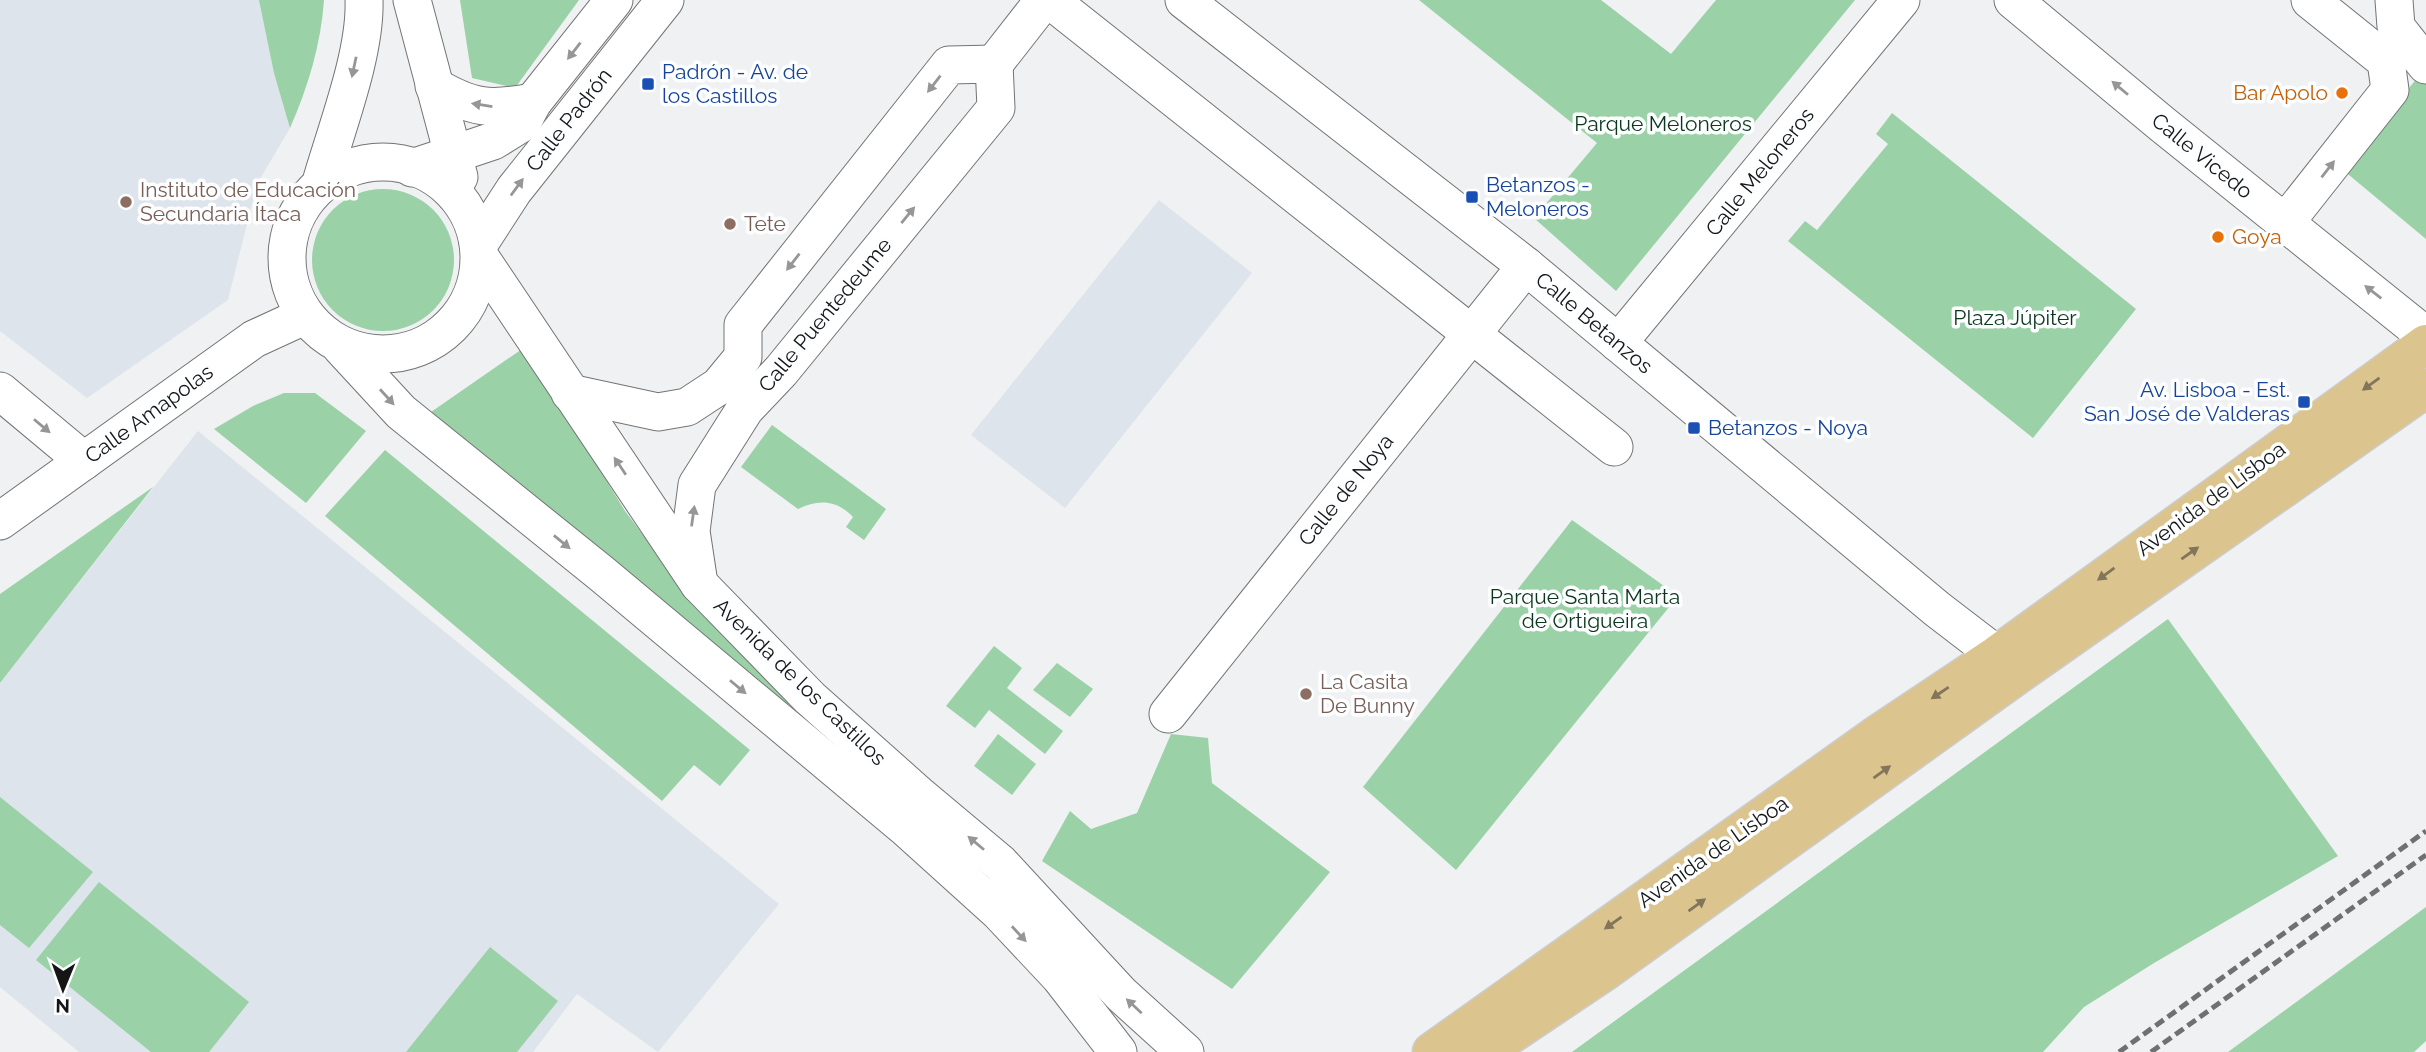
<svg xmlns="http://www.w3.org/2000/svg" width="2426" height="1052" font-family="Raleway,sans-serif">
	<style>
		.built { fill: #dee4eb }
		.green { fill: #9ad1a7 }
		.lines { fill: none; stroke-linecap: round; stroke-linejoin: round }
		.minor-casing { stroke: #737475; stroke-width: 39 }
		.major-casing { stroke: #ccc; stroke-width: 41 }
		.minor { stroke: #fff; stroke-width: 37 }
		.major { stroke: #dcc48f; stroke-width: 38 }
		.rail { stroke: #6f7071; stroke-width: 5; stroke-dasharray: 10 5; stroke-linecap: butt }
		.oneway { fill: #969696 }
		.oneway2 { fill: #827559 }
		.transit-dot { fill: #1a4fb4; stroke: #fdfeff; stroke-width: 2.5 }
		.food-dot { fill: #e8710a; stroke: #fdfeff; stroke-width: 2.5 }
		.education-dot { fill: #8d6e63; stroke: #fdfeff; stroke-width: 2.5 }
		.labels { text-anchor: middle; stroke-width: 7; stroke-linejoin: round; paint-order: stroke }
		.transit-label { font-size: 21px; fill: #164399; stroke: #fdfeff; text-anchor: start }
		.food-label { font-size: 21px; fill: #c56008; stroke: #fdfeff; text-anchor: end }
		.street-label { font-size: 21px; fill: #151516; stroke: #fdfeff }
		.park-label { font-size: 21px; fill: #0c371c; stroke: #fdfeff }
		.education-label { font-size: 21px; fill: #785e54; stroke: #fdfeff; text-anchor: start }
	</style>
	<rect width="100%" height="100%" fill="#eff1f2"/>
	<!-- built -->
	<g class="built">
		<path d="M0,0h261l29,128 -33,56 -29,116 -141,98 -87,-67z"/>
		<path d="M1159,200l93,73 -187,235 -94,-73z"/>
		<path d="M198,431l581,473 -121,148 -81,-58 -44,58h-454l-79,-65v-304z"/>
	</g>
	<!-- green -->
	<g class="green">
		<path d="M259,0h65c-3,44 -16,87 -34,128l-16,-55z"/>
		<path d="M460,0h119l-64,88 -43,-10z"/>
		<path d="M1419,0h182l70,54 45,-54h139l-239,291 -82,-73 63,-75z"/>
		<path d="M2426,67v172l-83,-69z"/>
		<path d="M1892,113l244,196 -103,129 -245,-197 17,-20 12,9 71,-86 -12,-10z"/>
		<circle cx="383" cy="260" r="71"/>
		<path d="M525,347l100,164 60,80 107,110 -6,4 -355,-293z"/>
		<path d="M284,393h31l51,38 -60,72 -92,-74 39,-23z"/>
		<path d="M772,425l114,84 -22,31 -18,-13 7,-10c-16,-17 -35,-18 -55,-8l-57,-42z"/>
		<path d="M385,450l365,300 -30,36 -26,-21 -32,36 -337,-285z"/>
		<path d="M153,487l-153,196v-89z"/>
		<path d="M1572,520l106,76 -222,274 -93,-83z"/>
		<path d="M2168,619l170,237 -184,107 -70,44 -41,45h-471z"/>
		<path d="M994,646l28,22 -15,20 56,43 -18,23 -56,-44 -14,18 -29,-22z"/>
		<path d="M1057,663l36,26 -23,28 -37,-27z"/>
		<path d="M998,734l38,30 -24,31 -38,-29z"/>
		<path d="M1171,734l37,4 4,45 118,89 -98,117 -190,-128 28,-50 21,18 46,-16z"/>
		<path d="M0,797l93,75 -64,76 -29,-23z"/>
		<path d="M99,882l150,120 -40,50h-58l-115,-92z"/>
		<path d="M2426,907v134l-12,11h-186z"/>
		<path d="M490,947l68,54 -41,51h-111z"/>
	</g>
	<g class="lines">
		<!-- minor casing -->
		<g class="minor-casing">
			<g id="minor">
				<path d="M412,0l47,177"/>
				<path d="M1050,0l564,447"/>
				<path d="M1184,0l342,266 411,343 60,46 17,22"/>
				<path d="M2013,0l149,124 264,212"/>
				<path d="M2394,0l2,27 30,38"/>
				<path d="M994,64l50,-64"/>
				<path d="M434,86c39,23 56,24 99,16"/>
				<circle cx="383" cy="258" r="96"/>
				<path d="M412,168l81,-27 29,-18 11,-21 81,-102"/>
				<path d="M322,179c15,-52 44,-126 42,-179"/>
				<path d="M2285,223l105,-133 -4,-29 -76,-61"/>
				<path d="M479,244l35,-54 151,-190"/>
				<path d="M480,257l219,327 111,114 110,98 80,67 121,131 64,58"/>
				<path d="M1618,343l283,-343"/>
				<path d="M341,347l60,65 201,162 182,152 122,102 93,84 61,65 58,75"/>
				<path d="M0,391l84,70"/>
				<path d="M570,393l88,19 29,-5 32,-21 24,-29v-32l206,-260 45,-1 2,44 -215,263 -36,38 -48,76 -6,46 8,53"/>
				<path d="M0,521l254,-182 50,-23"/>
				<path d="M1168,714l358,-448"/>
			</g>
		</g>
		<!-- major casing -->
		<g class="major-casing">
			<g id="major">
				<path d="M1432,1052l448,-319 117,-78 429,-311"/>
				<path d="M1484,1052l118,-79 412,-296 412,-289"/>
			</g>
		</g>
		<!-- minor -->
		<use href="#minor" class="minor"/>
		<!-- major -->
		<use href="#major" class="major"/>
		<!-- rail -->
		<g class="rail">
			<path d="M2119,1052l307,-221"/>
			<path d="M2151,1052l275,-197"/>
		</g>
	</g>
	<!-- one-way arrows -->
	<defs><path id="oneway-solid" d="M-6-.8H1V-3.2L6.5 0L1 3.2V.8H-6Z" transform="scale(1.75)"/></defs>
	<g class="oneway">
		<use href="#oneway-solid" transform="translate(574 51) rotate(128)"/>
		<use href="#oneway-solid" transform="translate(354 67) rotate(102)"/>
		<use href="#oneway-solid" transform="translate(934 84) rotate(128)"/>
		<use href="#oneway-solid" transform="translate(2120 88) rotate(-140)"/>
		<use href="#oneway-solid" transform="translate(482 105) rotate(-171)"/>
		<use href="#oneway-solid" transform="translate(2328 169) rotate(-52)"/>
		<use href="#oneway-solid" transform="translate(517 187) rotate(-54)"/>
		<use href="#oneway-solid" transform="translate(908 215) rotate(-51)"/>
		<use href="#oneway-solid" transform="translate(793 262) rotate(128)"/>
		<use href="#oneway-solid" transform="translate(2373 292) rotate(-142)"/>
		<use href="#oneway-solid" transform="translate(387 397) rotate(48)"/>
		<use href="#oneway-solid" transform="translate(42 426) rotate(40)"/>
		<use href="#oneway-solid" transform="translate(620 466) rotate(-124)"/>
		<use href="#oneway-solid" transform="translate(693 516) rotate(-82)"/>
		<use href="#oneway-solid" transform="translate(562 542) rotate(39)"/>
		<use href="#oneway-solid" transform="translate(738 687) rotate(40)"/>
		<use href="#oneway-solid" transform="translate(976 843) rotate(-140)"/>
		<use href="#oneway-solid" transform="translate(1019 934) rotate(47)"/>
		<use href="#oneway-solid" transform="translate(1134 1006) rotate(-137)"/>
	</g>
	<g class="oneway2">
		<use href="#oneway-solid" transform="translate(2371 384) rotate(144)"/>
		<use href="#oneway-solid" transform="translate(2190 553) rotate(-35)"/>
		<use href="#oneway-solid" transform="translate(2106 574) rotate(144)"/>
		<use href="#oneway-solid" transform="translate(1940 693) rotate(146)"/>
		<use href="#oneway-solid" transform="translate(1882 772) rotate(-36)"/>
		<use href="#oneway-solid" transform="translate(1697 905) rotate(-36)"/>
		<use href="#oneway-solid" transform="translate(1613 923) rotate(145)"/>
	</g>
	<!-- markers -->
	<g class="transit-dot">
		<rect x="641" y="77" width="14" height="14" rx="3.5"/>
		<rect x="1465" y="190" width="14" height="14" rx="3.5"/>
		<rect x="2297" y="395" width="14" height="14" rx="3.5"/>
		<rect x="1687" y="421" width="14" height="14" rx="3.5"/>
	</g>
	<g class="food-dot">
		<circle cx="2342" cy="93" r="7"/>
		<circle cx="2218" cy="237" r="7"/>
	</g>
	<g class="education-dot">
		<circle cx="126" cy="202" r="7"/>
		<circle cx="730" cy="224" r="7"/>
		<circle cx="1306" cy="694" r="7"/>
	</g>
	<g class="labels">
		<!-- transit labels -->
		<g class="transit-label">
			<text x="662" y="79">Padrón - Av. de<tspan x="662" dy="24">los Castillos</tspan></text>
			<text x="1486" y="192">Betanzos -<tspan x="1486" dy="24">Meloneros</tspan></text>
			<text x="2290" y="397" text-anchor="end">Av. Lisboa - Est.<tspan x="2290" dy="24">San José de Valderas</tspan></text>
			<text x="1708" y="435">Betanzos - Noya</text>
		</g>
		<!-- food labels -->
		<g class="food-label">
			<text x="2328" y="100">Bar Apolo</text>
			<text x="2232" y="244" text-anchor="start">Goya</text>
		</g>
		<!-- street labels -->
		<g class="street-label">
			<text transform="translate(569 120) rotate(-52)" y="7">Calle Padrón</text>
			<text transform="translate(2202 156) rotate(39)" y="7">Calle Vicedo</text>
			<text transform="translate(1760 172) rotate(-51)" y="7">Calle Meloneros</text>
			<text transform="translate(825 315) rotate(-50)" y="7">Calle Puentedeume</text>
			<text transform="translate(1594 323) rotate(40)" y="7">Calle Betanzos</text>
			<text transform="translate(149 414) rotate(-36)" y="7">Calle Amapolas</text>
			<text transform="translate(1346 490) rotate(-51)" y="7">Calle de Noya</text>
			<text transform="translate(2211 499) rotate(-36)" y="7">Avenida de Lisboa</text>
			<text transform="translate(800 682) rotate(44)" y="7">Avenida de los Castillos</text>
			<text transform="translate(1713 852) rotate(-35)" y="7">Avenida de Lisboa</text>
		</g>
		<!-- park labels -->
		<g class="park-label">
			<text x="1663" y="131">Parque Meloneros</text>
			<text x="2015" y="325">Plaza Júpiter</text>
			<text x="1585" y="604">Parque Santa Marta<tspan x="1585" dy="24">de Ortigueira</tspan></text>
		</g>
		<!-- education labels -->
		<g class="education-label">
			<text x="140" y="197">Instituto de Educación<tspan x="140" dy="24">Secundaria Ítaca</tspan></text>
			<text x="744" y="231">Tete</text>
			<text x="1320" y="689">La Casita<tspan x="1320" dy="24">De Bunny</tspan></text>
		</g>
	</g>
	<!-- north arrow -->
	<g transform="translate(63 989) rotate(181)" stroke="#fdfeff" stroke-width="5" paint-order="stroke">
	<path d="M0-5L12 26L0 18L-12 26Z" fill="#151516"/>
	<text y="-10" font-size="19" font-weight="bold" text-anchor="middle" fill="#151516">N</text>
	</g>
</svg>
